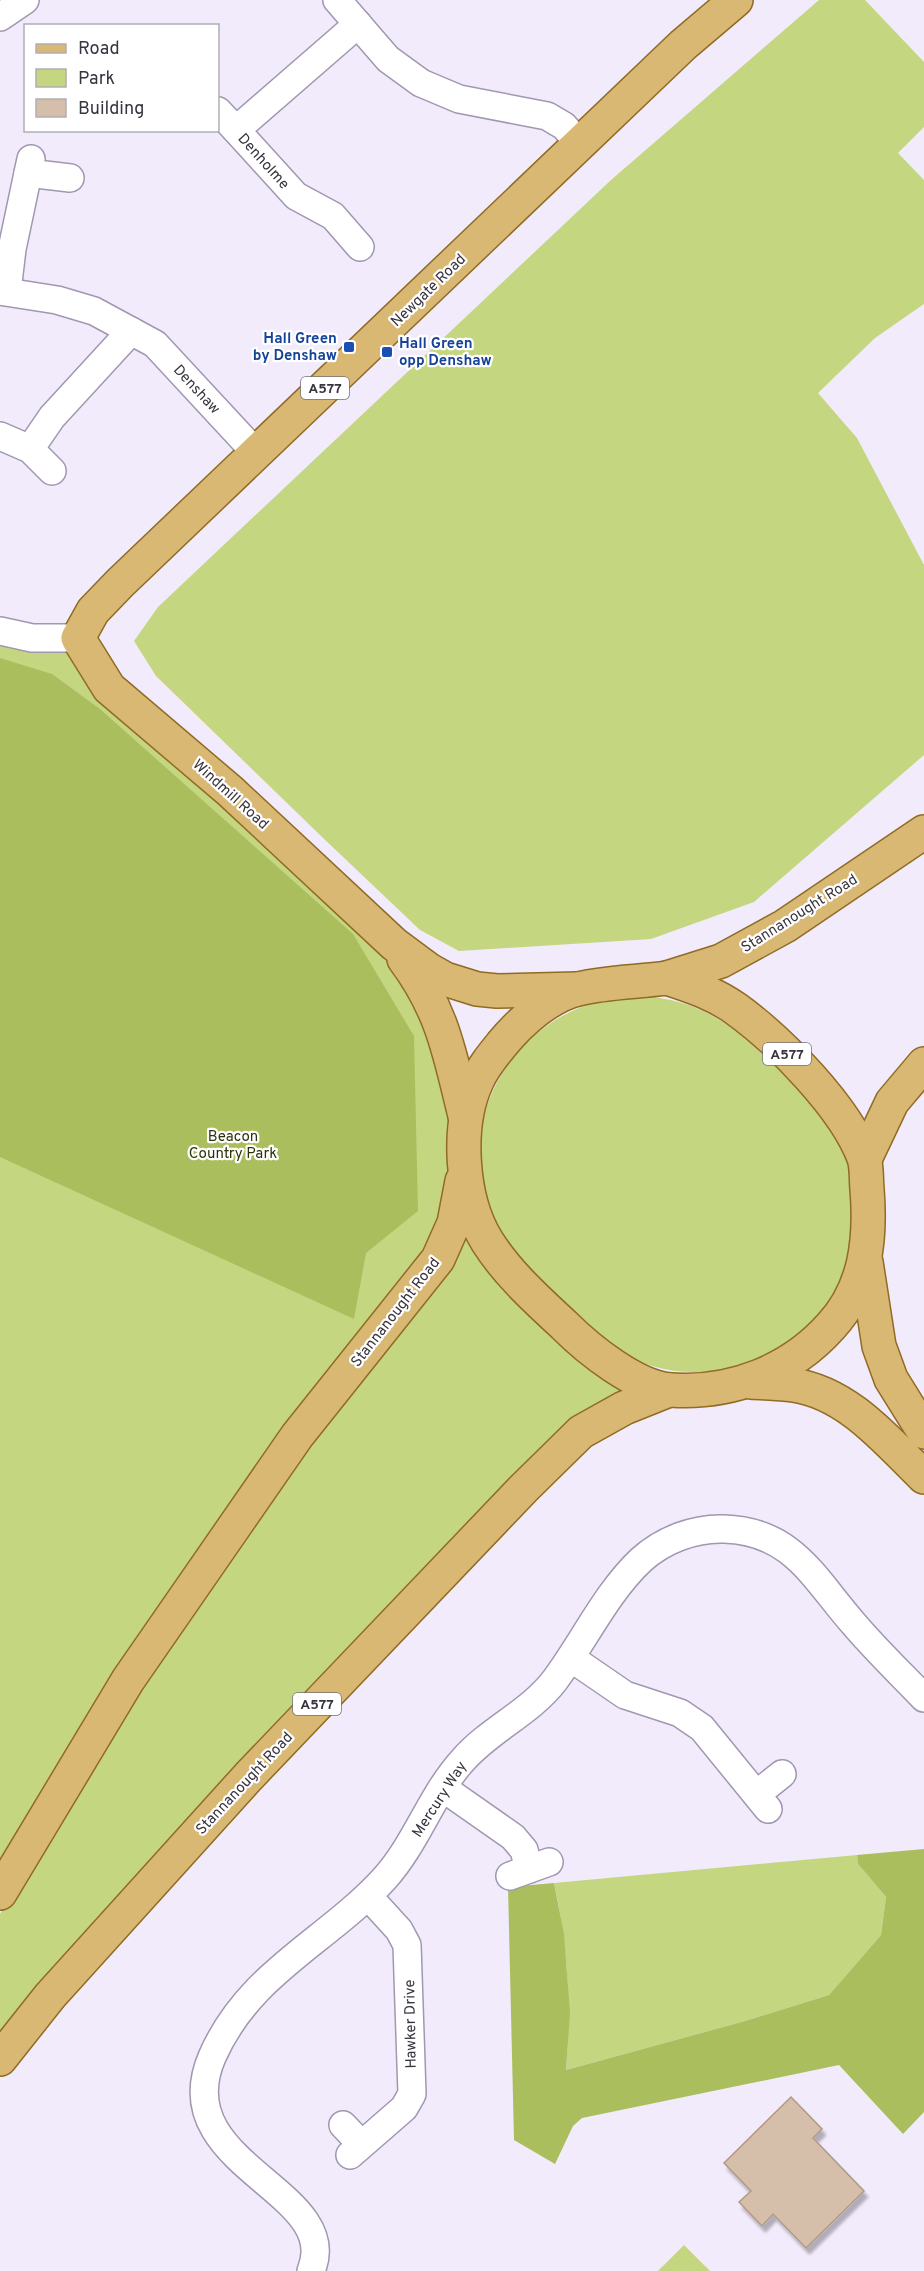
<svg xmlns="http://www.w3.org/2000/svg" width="924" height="2271" font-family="Overpass,sans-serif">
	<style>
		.green { fill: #c5d681 }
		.forest { fill: #abbe5e }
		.building { fill: #d6bfaa; stroke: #b09a87; stroke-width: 1.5; filter: url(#shadow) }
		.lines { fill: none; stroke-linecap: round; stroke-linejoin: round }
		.minor-casing { stroke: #a197b0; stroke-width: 30 }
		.major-casing { stroke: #906b24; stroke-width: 36 }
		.minor { stroke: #fff; stroke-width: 27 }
		.major { stroke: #d9b873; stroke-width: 33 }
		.transit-dot { fill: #1a4fb4; stroke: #fff; stroke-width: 2 }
		.labels { text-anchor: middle; stroke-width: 4.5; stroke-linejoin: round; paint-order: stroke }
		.shield { fill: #fff; stroke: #747179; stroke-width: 1.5 }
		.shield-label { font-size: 14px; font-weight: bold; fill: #39343f }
		.street-label { font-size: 15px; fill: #39343f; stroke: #fff }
		.transit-label { font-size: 15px; font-weight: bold; fill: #164399; stroke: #fff; text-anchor: end }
		.park-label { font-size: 15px; fill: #2c330a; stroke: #fff }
	</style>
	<defs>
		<filter id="shadow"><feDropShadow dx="3.5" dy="6" stdDeviation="1.5" flood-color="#0004"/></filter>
	</defs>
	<rect width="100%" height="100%" fill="#f2ebfc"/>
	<!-- green -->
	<g class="green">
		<path d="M819,0h46l59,62v65l-26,26 26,27v124l-49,34 -57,55 39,45 67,127v190l-170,147 -103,37 -192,12 -39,-21 -99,-94 -165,-160 -22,-35 24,-34 453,-427z"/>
		<path d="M0,628l78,10 316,306 72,177 -12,102 -454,670z"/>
		<path d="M636,996c65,2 96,29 141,72 33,32 70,66 77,114 2,15 -1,32 -3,47 -2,30 -8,57 -27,81 -48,62 -144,83 -210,38 -24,-17 -45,-38 -65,-59 -24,-24 -47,-47 -60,-79 -32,-79 12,-170 90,-202 18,-8 37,-10 57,-12z"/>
		<path d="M466,1231l15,32 85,85 64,42 -630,647v-123l30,-52 117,-195z"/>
		<path d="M857,1855l1,9 28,33 -5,38 -52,60 -84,26 -179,49c5,-64 2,-124 -12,-187z"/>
		<path d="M684,2245l26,26h-52z"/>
	</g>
	<!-- forest -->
	<g class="forest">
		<path d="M0,658l52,16 48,35 253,225 61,102 4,175 -52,42 -12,66 -354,-162z"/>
		<path d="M924,1849v263l-21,22 -64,-69 -257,53 -9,8 -18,38 -41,-24 -6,-253 46,-4 10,51 6,79 -4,57 179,-49 84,-26 52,-60 5,-38 -28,-33 -1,-9z"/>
	</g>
	<!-- building -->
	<path class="building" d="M791,2097l31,32 -9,9 51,53 -58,57 -33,-34 -11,12 -23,-24 12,-11 -27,-28z"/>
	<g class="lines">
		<!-- minor casing -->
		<g class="minor-casing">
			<g id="minor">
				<path d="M337,0l51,59 33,24 38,16 88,17 17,10 16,18"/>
				<path d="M0,17l25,-17"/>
				<path d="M358,24l-122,106 60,66 37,20 27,31"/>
				<path d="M218,111l18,19"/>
				<path d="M28,173l42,5"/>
				<path d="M0,291l57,9 37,11 61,33 102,110"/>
				<path d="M7,291l5,-42 19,-90"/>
				<path d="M0,436l30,13 22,22"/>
				<path d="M30,449l22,-32 79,-86"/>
				<path d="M0,631l32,7h46"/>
				<path d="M571,1658l54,37 55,18 22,15 66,81"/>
				<path d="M443,1788l70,49 11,13 5,19"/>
				<path d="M757,1794l25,-20"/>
				<path d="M510,1876l39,-14"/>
				<path d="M343,2125l18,19"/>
				<path d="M350,2155l54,-47 8,-14 -5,-149 -8,-15 -31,-34"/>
				<path d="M311,2271c34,-81 -146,-105 -99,-214 37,-85 115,-115 173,-179 32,-36 46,-83 78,-118 27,-31 67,-47 92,-80 29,-39 51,-87 86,-120 22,-20 53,-32 83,-31 68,2 89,48 129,94 22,26 47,50 71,75"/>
			</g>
		</g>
		<!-- major casing -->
		<g class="major-casing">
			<g id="major">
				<path d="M404,959c39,52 46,96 61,157"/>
				<path d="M667,978c25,8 48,16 69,31 43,31 110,99 128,149 3,9 2,21 3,31 4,50 -1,99 -36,137 -40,45 -99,68 -160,64 -35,-2 -83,-41 -107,-65 -28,-26 -57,-52 -77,-84 -26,-42 -31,-115 -10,-160 6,-14 16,-26 25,-37 19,-23 47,-48 76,-55 28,-7 60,-7 89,-11z"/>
				<path d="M667,978l54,-17 64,-35 139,-94"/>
				<path d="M577,989l-80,2 -20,-2 -32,-10 -16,-9 -35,-26 -164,-153 -121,-103 -31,-50 15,-27 27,-28 563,-538 53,-45"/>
				<path d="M865,1159l27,-57 32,-38"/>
				<path d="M866,1262l13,84 12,33 33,53"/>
				<path d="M751,1382c14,1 28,1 42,3 55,8 93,55 131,92"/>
				<path d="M0,1893l128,-213 169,-244 141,-177 16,-36 8,-42"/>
				<path d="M0,2059l50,-63 198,-219 275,-288 58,-57 43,-24 45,-18"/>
			</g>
		</g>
		<!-- minor -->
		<use href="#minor" class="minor"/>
		<!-- major -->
		<use href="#major" class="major"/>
	</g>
	<!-- markers -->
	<g class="transit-dot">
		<rect x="343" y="341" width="12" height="12" rx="3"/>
		<rect x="381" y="346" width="12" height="12" rx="3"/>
	</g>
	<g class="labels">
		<!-- shield labels -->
		<g class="shield">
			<rect x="301" y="377" width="48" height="22" rx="4.5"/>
			<rect x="763" y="1043" width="48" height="22" rx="4.5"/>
			<rect x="293" y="1693" width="48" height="22" rx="4.5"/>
		</g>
		<g class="shield-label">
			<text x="325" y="393">A577</text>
			<text x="787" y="1059">A577</text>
			<text x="317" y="1709">A577</text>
		</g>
		<!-- street labels -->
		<g class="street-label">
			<text transform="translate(264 161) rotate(48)" y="5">Denholme</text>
			<text transform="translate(428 290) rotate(-44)" y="5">Newgate Road</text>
			<text transform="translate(197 389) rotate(47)" y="5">Denshaw</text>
			<text transform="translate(231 794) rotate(42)" y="5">Windmill Road</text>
			<text transform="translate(799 913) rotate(-32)" y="5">Stannanought Road</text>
			<text transform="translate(395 1312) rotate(-52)" y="5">Stannanought Road</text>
			<text transform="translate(244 1783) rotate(-47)" y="5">Stannanought Road</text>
			<text transform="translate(439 1799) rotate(-57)" y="5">Mercury Way</text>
			<text transform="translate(410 2024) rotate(-91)" y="5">Hawker Drive</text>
		</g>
		<!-- transit labels -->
		<g class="transit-label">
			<text x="337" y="343">Hall Green<tspan x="337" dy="17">by Denshaw</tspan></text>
			<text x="399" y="348" text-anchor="start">Hall Green<tspan x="399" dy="17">opp Denshaw</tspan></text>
		</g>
		<!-- park labels -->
		<g class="park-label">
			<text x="233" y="1141">Beacon<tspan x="233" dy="17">Country Park</tspan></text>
		</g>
	</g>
	<!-- legend -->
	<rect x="24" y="24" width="195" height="108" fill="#ffffff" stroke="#b0aeb2" stroke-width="1.5"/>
	<rect x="36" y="44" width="30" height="9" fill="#d9b873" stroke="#b0aeb2" stroke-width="1.5"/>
	<text x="78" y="54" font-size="18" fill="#39343f">Road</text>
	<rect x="36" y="69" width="30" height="18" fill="#c5d681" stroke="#b0aeb2" stroke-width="1.5"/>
	<text x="78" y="84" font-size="18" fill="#39343f">Park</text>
	<rect x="36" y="99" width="30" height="18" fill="#d6bfaa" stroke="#b0aeb2" stroke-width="1.5"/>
	<text x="78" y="114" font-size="18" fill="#39343f">Building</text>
</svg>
